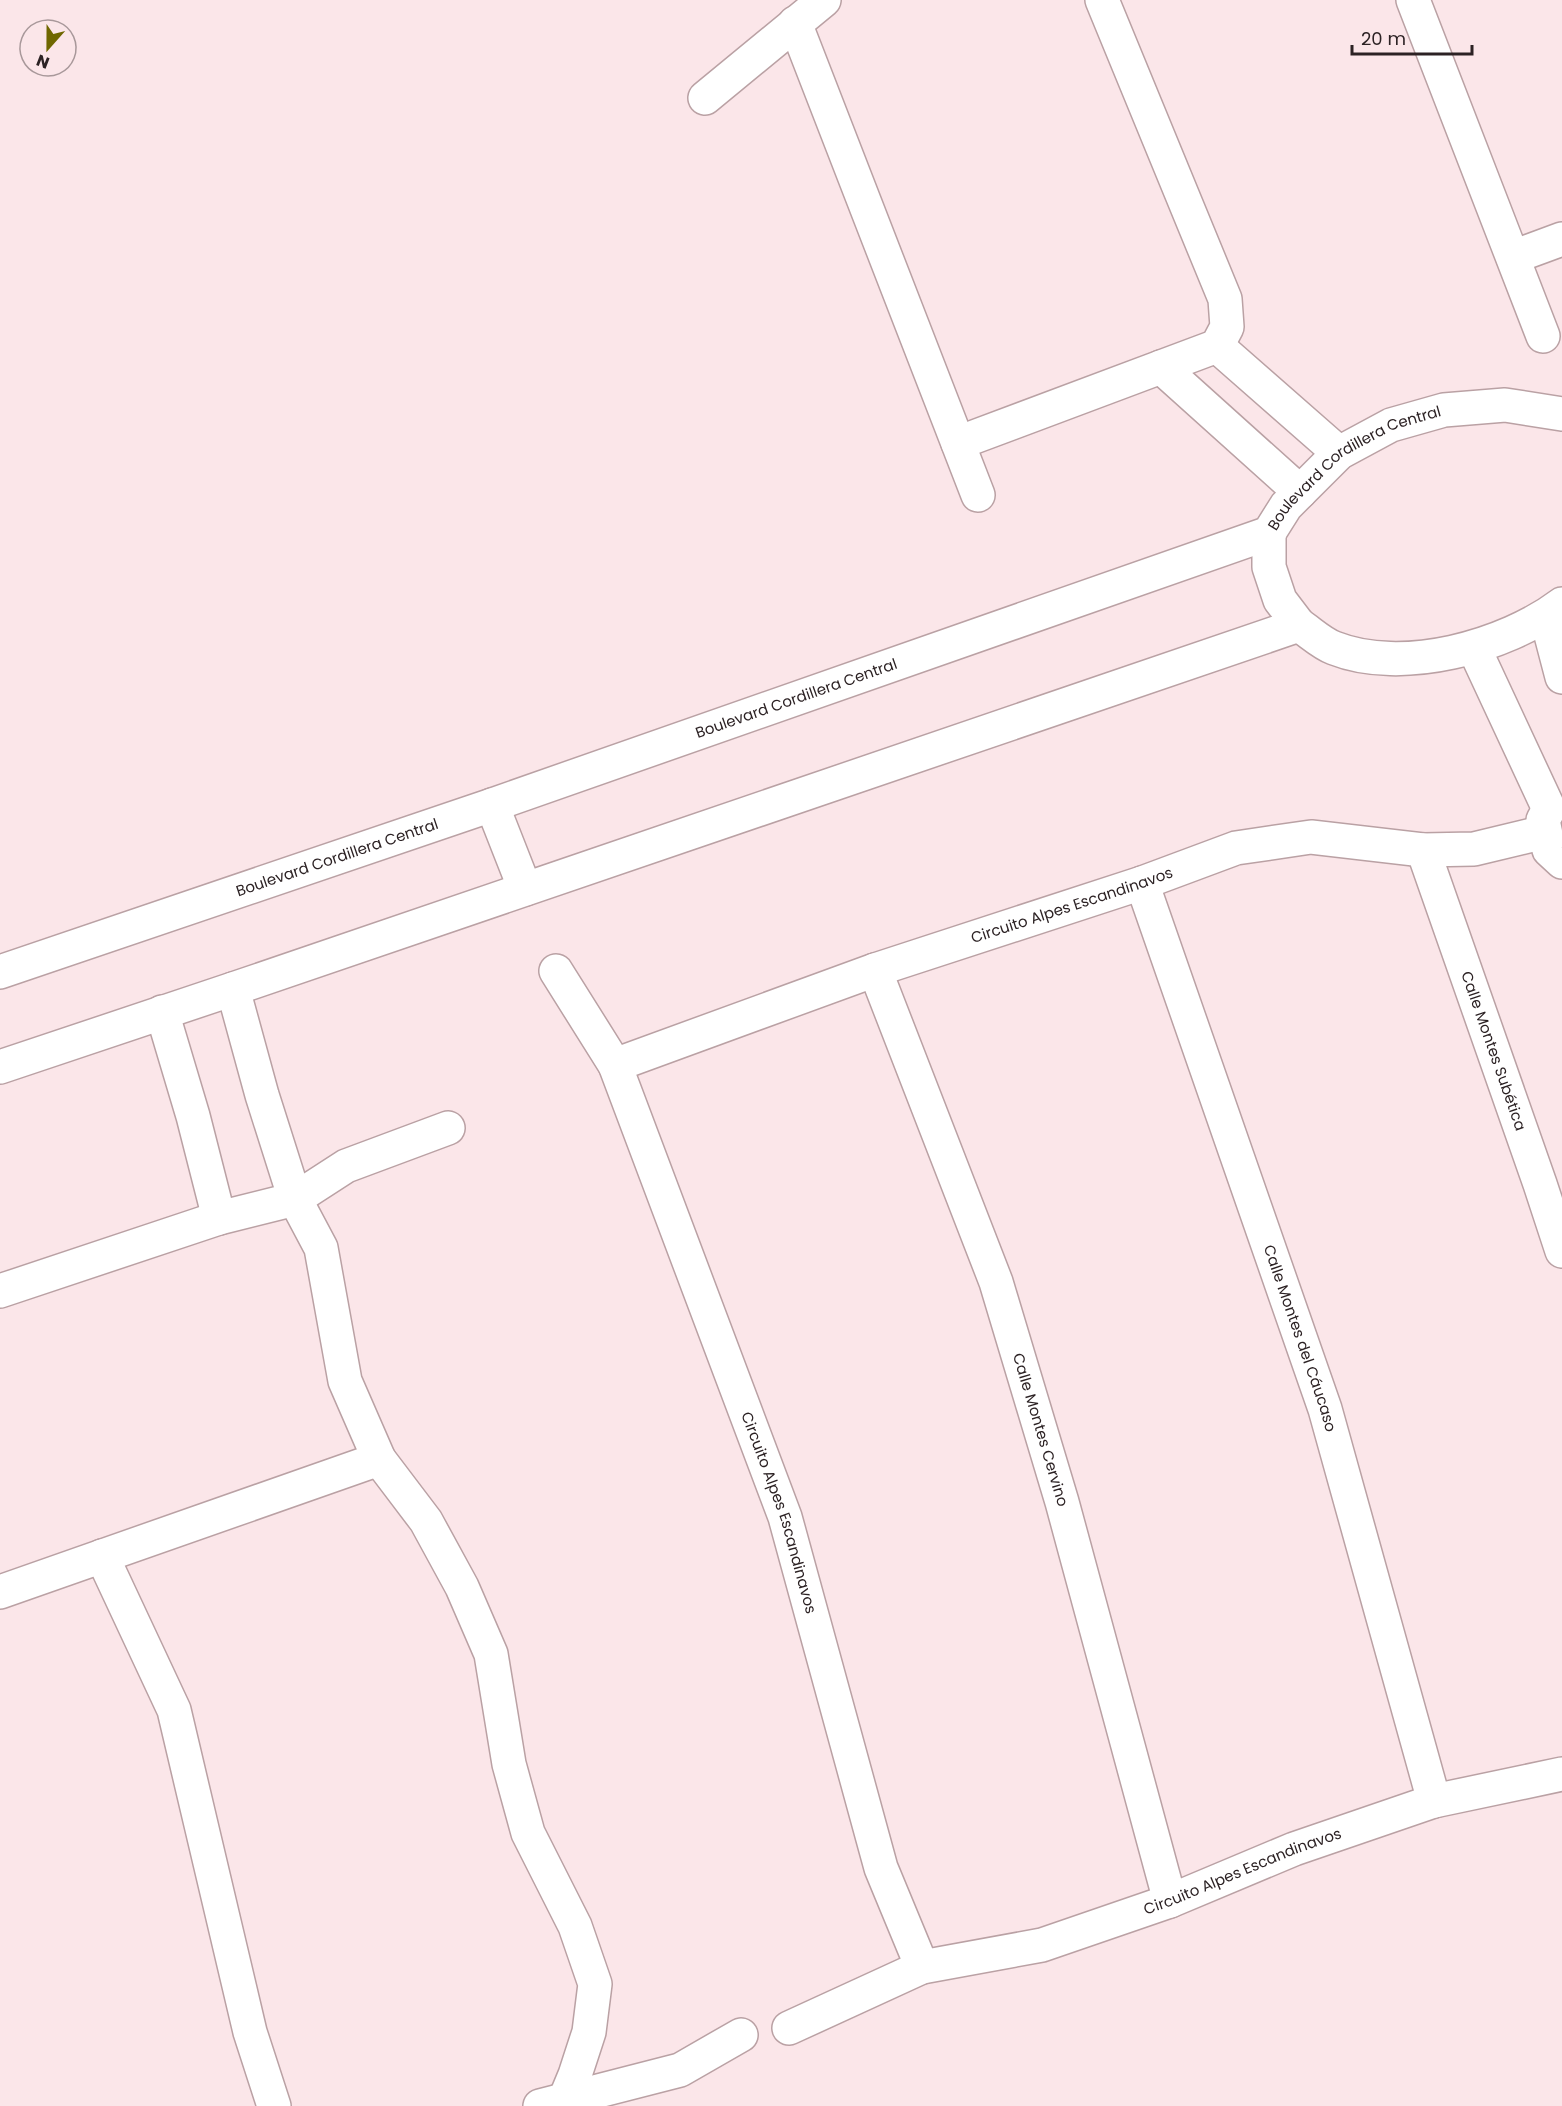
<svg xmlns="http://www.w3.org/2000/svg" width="1562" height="2106" font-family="Poppins,sans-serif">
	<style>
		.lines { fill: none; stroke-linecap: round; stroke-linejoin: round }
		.minor-casing { stroke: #baa1a4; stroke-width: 36 }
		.minor { stroke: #fff; stroke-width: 33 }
		.labels { text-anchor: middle; stroke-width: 4.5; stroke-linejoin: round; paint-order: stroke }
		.street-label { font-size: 15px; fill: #2c2224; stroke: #fbe6e9 }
	</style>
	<rect width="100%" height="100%" fill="#fbe6e9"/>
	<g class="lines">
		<!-- minor casing -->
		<g class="minor-casing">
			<g id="minor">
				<path d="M1413,0l130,336"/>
				<path d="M795,23l183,472"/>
				<path d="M705,98l119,-98"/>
				<path d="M1513,257l49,-18"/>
				<path d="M1217,346l122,107"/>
				<path d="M1161,367l139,125"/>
				<path d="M958,443l259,-97 10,-19 -2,-28 -123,-299"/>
				<path d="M1269,533v34l11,33 19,25"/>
				<path d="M1546,616l16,61"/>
				<path d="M1474,648l75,161"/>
				<path d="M492,805l33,84"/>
				<path d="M1548,811l-5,9 6,30 13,12"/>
				<path id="s1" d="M1423,850l117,334 22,67"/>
				<path id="s2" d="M1142,883l183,526 109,392"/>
				<path id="s3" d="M875,970l121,312 66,220 108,399"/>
				<path id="s4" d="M556,971l59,94 170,452 96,351 41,99"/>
				<path id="s5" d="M0,972l492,-167 777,-272 17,-27 53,-53 52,-28 53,-15 61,-5 57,9"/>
				<path d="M233,989l29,106 33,104 26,49 24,133 34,78 47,62 36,66 29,67 18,110 19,69 47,93 20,58 -6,48 -14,43 -10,24"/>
				<path d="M162,1012l31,104 26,102"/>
				<path id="s6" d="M615,1065l260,-95 267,-87 94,-35 75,-11 112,13 51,-1 71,-17"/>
				<path d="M0,1067l233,-78 1066,-364c11,7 22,18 35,23 68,27 171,-1 228,-44"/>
				<path d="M0,1291l219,-73 76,-19 51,-33 102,-38"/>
				<path d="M102,1556l72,154 76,322 24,74"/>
				<path d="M0,1592l379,-133"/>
				<path id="s7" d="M789,2028l133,-61 120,-22 128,-44 124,-52 140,-48 128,-27"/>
				<path d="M540,2106l140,-36 61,-35"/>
			</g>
		</g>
		<!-- minor -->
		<use href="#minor" class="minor"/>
	</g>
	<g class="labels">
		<!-- street labels -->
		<g class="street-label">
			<text dy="5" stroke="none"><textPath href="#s5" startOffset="1454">Boulevard Cordillera Central</textPath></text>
			<text dy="5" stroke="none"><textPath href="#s5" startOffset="842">Boulevard Cordillera Central</textPath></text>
			<text dy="5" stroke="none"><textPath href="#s5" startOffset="356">Boulevard Cordillera Central</textPath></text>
			<text dy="5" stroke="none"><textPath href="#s6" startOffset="484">Circuito Alpes Escandinavos</textPath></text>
			<text dy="5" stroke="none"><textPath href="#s1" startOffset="213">Calle Montes Subética</textPath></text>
			<text dy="5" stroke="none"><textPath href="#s2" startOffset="482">Calle Montes del Cáucaso</textPath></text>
			<text dy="5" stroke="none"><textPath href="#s3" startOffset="489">Calle Montes Cervino</textPath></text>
			<text dy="5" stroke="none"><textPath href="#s4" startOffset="588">Circuito Alpes Escandinavos</textPath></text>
			<text dy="5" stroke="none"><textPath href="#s7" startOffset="482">Circuito Alpes Escandinavos</textPath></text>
		</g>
	</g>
	<!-- north arrow -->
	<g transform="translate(48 48) rotate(201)"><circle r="28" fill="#fbe6e9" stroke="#a8989a" stroke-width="1.5"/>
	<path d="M0-4.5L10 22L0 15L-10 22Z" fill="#6f6700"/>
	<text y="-9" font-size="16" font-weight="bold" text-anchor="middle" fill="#2c2224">N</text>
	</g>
	<!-- scale -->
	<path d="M1352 45v9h120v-9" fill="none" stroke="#2c2224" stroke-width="3"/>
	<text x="1361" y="45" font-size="18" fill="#2c2224" stroke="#fbe6e9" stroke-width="4.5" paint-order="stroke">20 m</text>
</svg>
